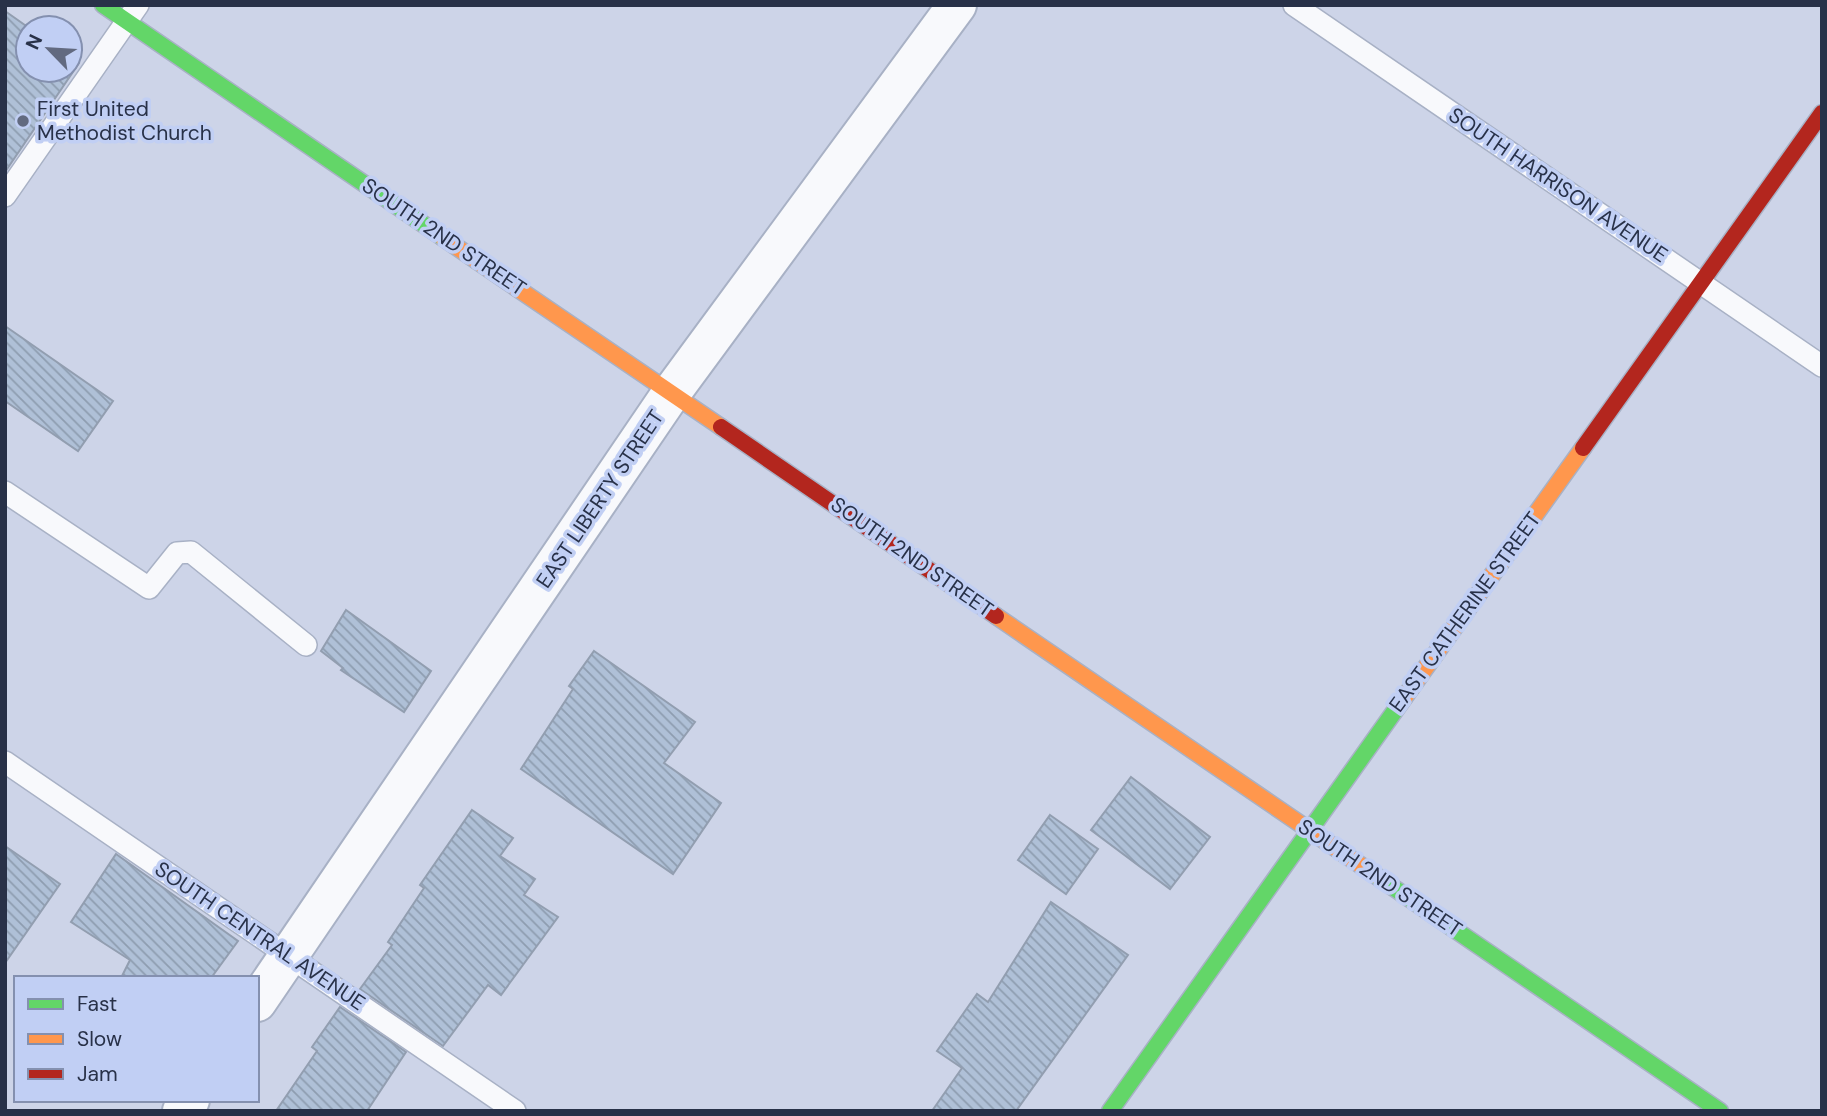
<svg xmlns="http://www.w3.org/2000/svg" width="1827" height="1116" font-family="'DM Sans',sans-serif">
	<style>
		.building { fill: url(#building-back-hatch); stroke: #929eb0; stroke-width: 2 }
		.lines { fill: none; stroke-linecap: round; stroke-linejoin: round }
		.lane-casing { stroke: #a8b1c5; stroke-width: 24 }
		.street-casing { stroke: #a8b1c5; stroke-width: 42 }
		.fast-casing { stroke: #a8b1c5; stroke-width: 19 }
		.slow-casing { stroke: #a8b1c5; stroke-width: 19 }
		.jam-casing { stroke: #a8b1c5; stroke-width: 19 }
		.lane { stroke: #f8f9fc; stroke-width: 21 }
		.street { stroke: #f8f9fc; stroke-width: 38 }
		.fast { stroke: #63d668; stroke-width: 16 }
		.slow { stroke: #ff974d; stroke-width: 16 }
		.jam { stroke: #b3261e; stroke-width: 16 }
		.poi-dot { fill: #626a80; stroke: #c1cff4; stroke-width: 2.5 }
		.labels { text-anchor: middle; stroke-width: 7; stroke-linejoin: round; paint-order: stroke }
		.poi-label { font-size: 21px; fill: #283148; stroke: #c1cff4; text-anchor: start }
		.street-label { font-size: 21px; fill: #283148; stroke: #c1cff4 }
	</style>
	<defs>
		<pattern id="building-back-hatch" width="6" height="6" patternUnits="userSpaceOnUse" patternTransform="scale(1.75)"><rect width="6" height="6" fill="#afc0d7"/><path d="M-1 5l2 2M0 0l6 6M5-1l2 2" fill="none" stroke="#8e9db0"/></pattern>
	</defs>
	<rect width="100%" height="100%" fill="#cdd4e8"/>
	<!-- building -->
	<g class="building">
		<path d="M5,11l24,17 -1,42h42v-13l9,6 -74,109z"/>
		<path d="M5,326l108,75 -35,50 -73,-50z"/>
		<path d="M346,610l85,61 -27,41 -63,-42 2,-2 -22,-17z"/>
		<path d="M594,651l101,71 -31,41 57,40 -48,71 -152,-105 52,-80 -4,-3z"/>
		<path d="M1131,777l79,60 -40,52 -79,-59z"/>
		<path d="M472,810l41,28 -13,18 35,23 -11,16 34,22 -57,78 -13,-10 -45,61 -83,-57 32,-44 -4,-3 36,-54 -4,-3z"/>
		<path d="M1050,815l48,34 -32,45 -48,-34z"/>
		<path d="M5,846l55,38 -55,79z"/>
		<path d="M116,854l122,87 -27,37h-90l9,-18 -59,-38z"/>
		<path d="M1051,902l77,53 -112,156h-84l30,-43 -25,-17 40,-57 11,8z"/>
		<path d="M340,1007l66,45 -39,59h-91l41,-60 -5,-4z"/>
	</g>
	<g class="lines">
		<!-- lane casing -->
		<g class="lane-casing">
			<g id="lane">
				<path d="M1294,5l528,361"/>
				<path d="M5,196l133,-191"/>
				<path d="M5,492l144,96 28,-35 14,-1 115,93"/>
				<path d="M5,762l510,349"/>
			</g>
		</g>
		<!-- street casing -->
		<g class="street-casing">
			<g id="street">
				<path d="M257,1002l415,-610 285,-387"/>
				<path d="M182,1111l8,-11"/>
			</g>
		</g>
		<!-- fast casing -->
		<g class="fast-casing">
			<g id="fast">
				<path d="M103,5l339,232"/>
				<path d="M1375,875l345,236"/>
				<path d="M1110,1111l294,-413"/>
			</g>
		</g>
		<!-- slow casing -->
		<g class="slow-casing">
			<g id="slow">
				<path d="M442,237l279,190"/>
				<path d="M996,616l379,259"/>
				<path d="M1404,698l179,-250"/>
			</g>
		</g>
		<!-- jam casing -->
		<g class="jam-casing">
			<g id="jam">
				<path d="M721,427l275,189"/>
				<path d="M1583,448l239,-335"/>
			</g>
		</g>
		<!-- lane -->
		<use href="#lane" class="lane"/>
		<!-- street -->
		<use href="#street" class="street"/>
		<!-- fast -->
		<use href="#fast" class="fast"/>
		<!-- slow -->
		<use href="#slow" class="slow"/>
		<!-- jam -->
		<use href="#jam" class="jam"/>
	</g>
	<!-- markers -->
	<circle class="poi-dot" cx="23" cy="121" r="7"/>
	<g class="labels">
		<!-- poi labels -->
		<g class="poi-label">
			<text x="37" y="116">First United<tspan x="37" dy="24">Methodist Church</tspan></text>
		</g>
		<!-- street labels -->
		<g class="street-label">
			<text transform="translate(1558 185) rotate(34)" y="7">SOUTH HARRISON AVENUE</text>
			<text transform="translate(444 237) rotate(34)" y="7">SOUTH 2ND STREET</text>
			<text transform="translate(600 499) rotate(-56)" y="7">EAST LIBERTY STREET</text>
			<text transform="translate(912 557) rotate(35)" y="7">SOUTH 2ND STREET</text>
			<text transform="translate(1465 612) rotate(-54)" y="7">EAST CATHERINE STREET</text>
			<text transform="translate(1380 878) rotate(34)" y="7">SOUTH 2ND STREET</text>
			<text transform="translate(260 936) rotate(34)" y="7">SOUTH CENTRAL AVENUE</text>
		</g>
	</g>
	<!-- border -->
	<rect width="1827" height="1116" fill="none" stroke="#283148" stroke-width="14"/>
	<!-- legend -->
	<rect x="14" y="976" width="245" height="126" fill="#c1cff4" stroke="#8490af" stroke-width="2"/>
	<rect x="28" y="999" width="35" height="10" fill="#63d668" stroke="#8490af" stroke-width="2"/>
	<text x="77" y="1011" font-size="21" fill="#283148">Fast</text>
	<rect x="28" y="1034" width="35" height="10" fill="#ff974d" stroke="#8490af" stroke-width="2"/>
	<text x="77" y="1046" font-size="21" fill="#283148">Slow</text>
	<rect x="28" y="1069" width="35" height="10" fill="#b3261e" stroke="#8490af" stroke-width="2"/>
	<text x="77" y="1081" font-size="21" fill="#283148">Jam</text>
	<!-- north arrow -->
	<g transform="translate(49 49) rotate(295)"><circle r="33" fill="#c1cff4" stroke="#8490af" stroke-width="2"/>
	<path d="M0-5L12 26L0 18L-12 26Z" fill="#626a80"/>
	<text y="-10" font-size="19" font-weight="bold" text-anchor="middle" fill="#283148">N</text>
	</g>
</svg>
